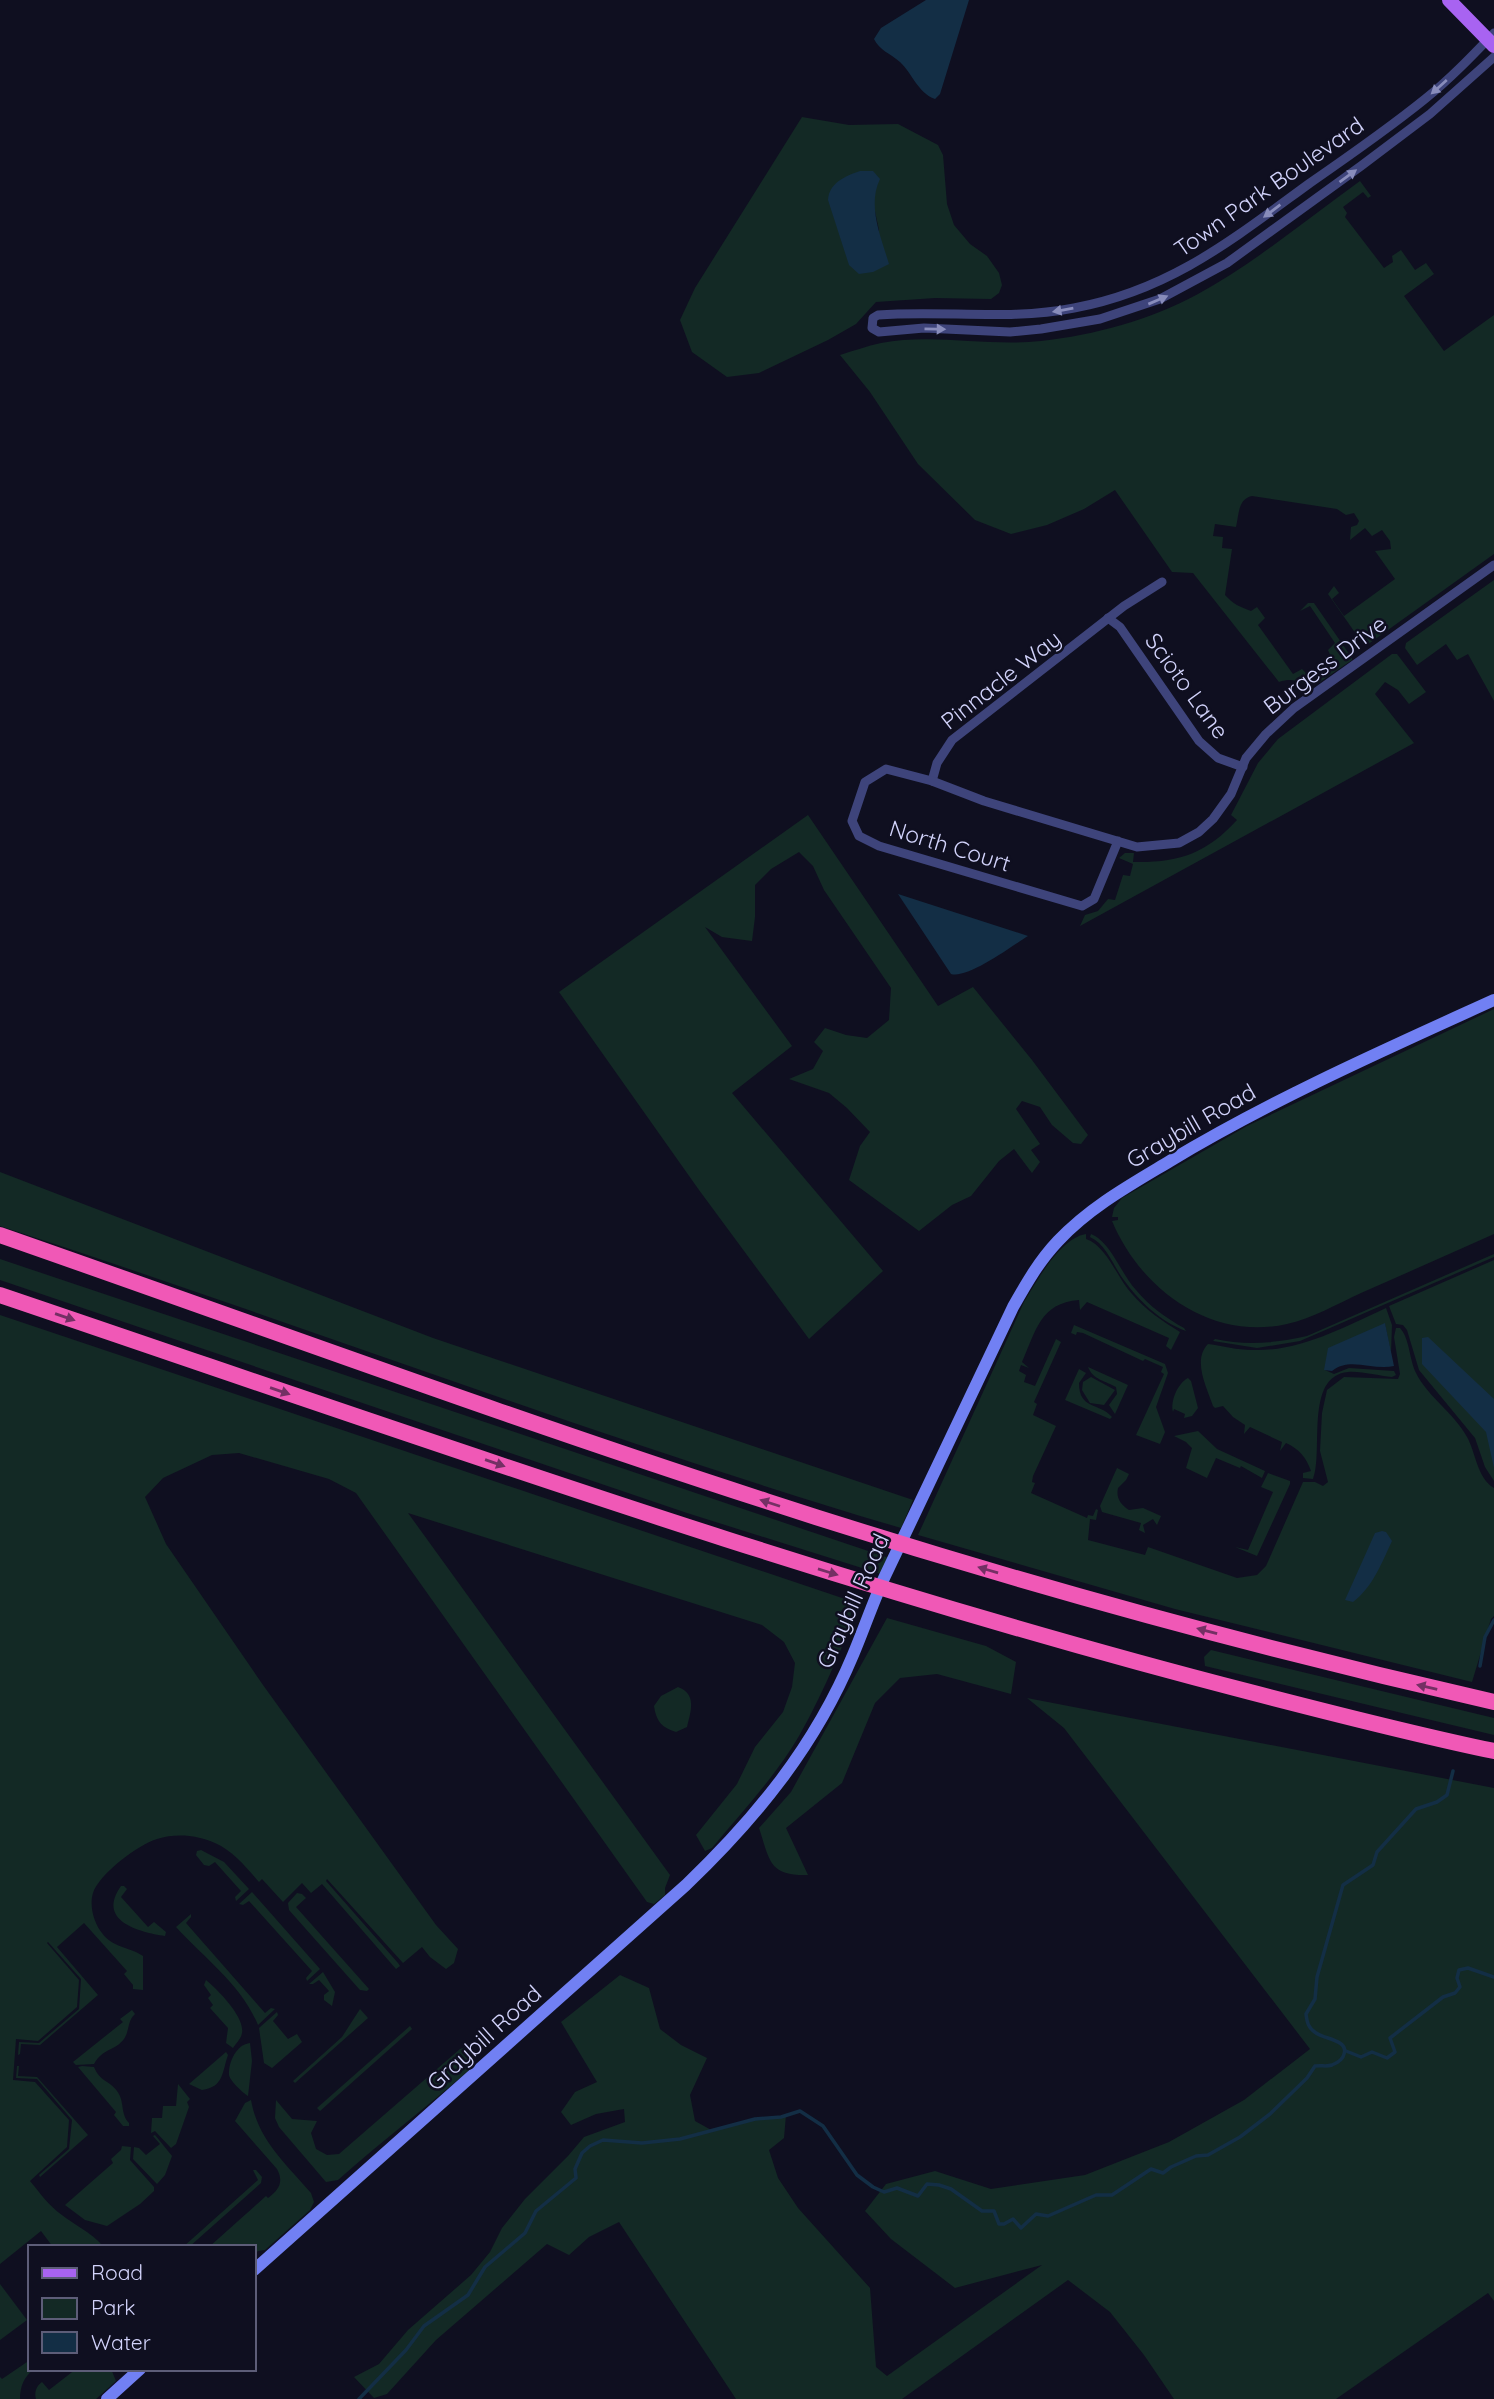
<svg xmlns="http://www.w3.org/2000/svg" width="1494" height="2399" font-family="Quicksand,sans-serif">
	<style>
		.green { fill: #132925; fill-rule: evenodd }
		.water { fill: #132e45 }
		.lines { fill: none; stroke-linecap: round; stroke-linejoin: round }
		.stream { stroke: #132e45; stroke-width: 3.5 }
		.street { stroke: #3e447b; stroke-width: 9 }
		.secondary { stroke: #7180f3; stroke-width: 12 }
		.primary { stroke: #a863f1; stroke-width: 14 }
		.highway { stroke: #f058b6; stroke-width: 16 }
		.oneway { fill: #888cbb }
		.oneway2 { fill: #743064 }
		.labels { text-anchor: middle; stroke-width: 5; stroke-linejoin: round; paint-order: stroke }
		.street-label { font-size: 23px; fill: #d2d3fb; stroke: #0f0f20 }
	</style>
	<rect width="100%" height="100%" fill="#0f0f20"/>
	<!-- green -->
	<g class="green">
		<path d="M802,117l47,8 49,-1 40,21 5,10 4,49 7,21 16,19 17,12 12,17 3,12 -3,8 -8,6 -56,-1 -59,4 -20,22 -28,16 -69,33 -32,4 -35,-25 -12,-32 15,-32zM873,171l1,36 5,23 -20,44z"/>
		<path d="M1360,181l11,15 -3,2 -5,-6 -20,15 4,6 -2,4 39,51 9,-6 -1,-6 9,-6 14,20 11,-7 8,11 -30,22 40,55 50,-36v239l-127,91 -4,-1 -35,-50 6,-8 5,7 -7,6 12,17 51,-37 -20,-28 16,-2 -1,-8 -8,-11 -10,6 -7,-8 -15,12 1,-13 6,-2 2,-4 -5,-8 -8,2 -9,-6 -85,-13c-14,3 -13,18 -16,31l-21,-3 -2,12 10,1 -1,11 10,1 -7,46c8,9 15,12 26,16l6,-4 8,11 -7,7 35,49 9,-5 7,7 23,-17 -4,-9 7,-7 -25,-37 -10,5 8,-8h6l38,55v2l-35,24c-15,2 -21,-8 -38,-2l-86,-109 -21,-1 -57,-82 -31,19 -37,16 -36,9 -36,-14 -57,-56 -48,-72 -30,-37c13,-4 27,-9 41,-12 53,-10 107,4 160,-2 54,-6 109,-21 157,-47 57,-31 109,-75 162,-113z"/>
		<path d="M1494,580v121l-26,-47 -11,6 -11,-16 -29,21 -12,-17 1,-5z"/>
		<path d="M1392,654h5l29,38 -17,12 -11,-14 -13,-8 -10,12 39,49 -334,183 5,-11 13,-4 10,-12 7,1 8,-25 7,1 3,-12 -14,-6 6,-5h9l-1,9c45,1 73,-8 104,-42l-6,-5 27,-52 20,-24z"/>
		<path d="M808,815l130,191 35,-19 59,73 56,75 -7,9 -8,-1 -21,-18 -12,-18 -18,-6 -6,8 24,35 -9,6 9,12 -8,11 -18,-24 -15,12 -28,35 -19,9 -33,26 -70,-51 11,-34 10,-14 -23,-24 -18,-15 -40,-14 24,-10 10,-18 -9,-9 11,-14 21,7 21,3 22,-18 2,-32 -67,-98 -11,-24 -14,-14 -28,17 -16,16v32l-3,24 -30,-4 -17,-10 87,119 -60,47 151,178 -74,68 -110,-149 -140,-198z"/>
		<path d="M1494,1009v225c-44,20 -88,39 -133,59 -24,11 -48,25 -74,31 -76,17 -146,-34 -175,-103l6,-1v-3h-6l2,-9 8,-10 125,-72z"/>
		<path d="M0,1172l433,166 480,162 -12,28c-304,-90 -600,-204 -901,-302z"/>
		<path d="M1086,1234v5c21,7 31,39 46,55 14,16 30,27 48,38l-9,18 -5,-4 3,-8 -82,-36 -7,8 -1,-10c-39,3 -43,31 -57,62l7,6 -8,-3 -2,6 7,4 -2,7 11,4 21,-47 5,3 -27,60 3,2 -4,11 23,11 -23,50 -1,6 3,1 -4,10 56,25 1,-3 5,1 3,-7 2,1 -2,10 -6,-1 -2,21 57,15 3,-8 89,31 20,-3 9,-9 37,-84h12l8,4 5,-4 -8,-31 2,-38 5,-23 17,-13 54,2 2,-5 -6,-37 2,-9h4c10,11 9,31 16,45 12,24 38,40 51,64 9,16 10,41 27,51v128l-3,3 -19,63 -297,-73 -257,-74 106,-233c13,-21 36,-64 62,-68z"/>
		<path d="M1091,1234c20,8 30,40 45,56 13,16 30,28 48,38l2,3c-25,-9 -47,-30 -63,-52 -10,-14 -17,-35 -33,-42z"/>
		<path d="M1494,1254v3l-194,84 -43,7 -44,-7 2,-2c32,7 60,4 92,-3z"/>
		<path d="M0,1259l889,299 -8,16 -194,-61 -687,-233z"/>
		<path d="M1494,1260v221l-9,-14 -10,-29 -56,-68 -12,-40 -4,-5 -7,-1 -7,-18z"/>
		<path d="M1386,1308l6,17 -1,28 -6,-29 -60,46 9,4 15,-6 45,3 2,4 -4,2c-14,-1 -30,-6 -44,-5 -44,4 -24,80 -35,107l-10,-1v-5l8,-2c-5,-14 -12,-22 -25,-28l-6,8 2,-9 -32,-15 -6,7 1,-9 -12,-8 -10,-11 -8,2 -2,-2c-6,-18 -21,-46 -5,-62 15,2 29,6 44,6 48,2 92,-23 134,-42z"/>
		<path d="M0,1315l851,286c2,23 -7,41 -16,62 -11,25 -23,50 -36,73 -24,41 -57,76 -87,112l-7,3 -9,-16 41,-51 18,-37 28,-35 9,-25 3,-24 -11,-21 -22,-17 -354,-112 262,362 -5,13v7l-11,9 -7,-2 -291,-409 -27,-14 -90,-26 -27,2 -49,23 -18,19 21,47 97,141 173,240 22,24 -4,14 -8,6 -16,-12 -8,-10 -19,16 -76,-84 -1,2 72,82 2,3 -4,3 -74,-85 -11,9 -9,-10 -19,19 -21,-23 -3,3c-13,-15 -26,-31 -44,-39 -18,-8 -39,-10 -58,-4 -18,5 -58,35 -64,54 -4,13 1,30 9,40 11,15 28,14 41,23v34l-10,-1v-4l-9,-11 3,-3 -43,-48 -27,24 41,48 -58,50 -19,-1 -1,10 -2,1 1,-13 20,1 40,-34 2,-30 -33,-37 -1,1 32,37 -2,27 -39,34 -22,-2 -3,41 22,2 34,38 -2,27 -37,34c10,12 19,25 32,34 11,9 35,21 41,32h-50l-12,-16 -41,33z"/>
		<path d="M1074,1325l91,39 3,9 -12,34 9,25 -5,12 -24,-9 28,-61 -3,-2 2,-5 -18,-8 -2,2 -60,-28 -6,-1 -1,3 -5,-2z"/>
		<path d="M1088,1367l40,18 -13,29 -6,-9 8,-11 -1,-7c-10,-6 -23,-7 -28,-20z"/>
		<path d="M1079,1369l7,4 -7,10c0,27 20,19 33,34l-2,2 -45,-19z"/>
		<path d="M1091,1377l24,13 -11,15 -14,-2 -8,-13 1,-8z"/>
		<path d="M1188,1378l3,3 7,27 -6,8 -8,2 1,-4 -11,-5 -1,3c-3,-11 5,-29 15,-34z"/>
		<path d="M1198,1431l19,18 48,22 -3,7 -21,-12 -1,2 -24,-10 -9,20 -21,-10 6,-20 -6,-6 -12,-6z"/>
		<path d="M1117,1468l12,6 -3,6 -8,8c-2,10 2,16 11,22l14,-2 18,8 -4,9 -4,-6 -10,6 2,8 -6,-3 2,-7 -39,-11 -2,-6z"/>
		<path d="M1268,1473l22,8v3l-33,72 -22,-9 13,3 25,-58 -12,-5z"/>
		<path d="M887,1618l99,28 30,16 -5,32 -74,-20 -37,4 -25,25 -33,80 -56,45 22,47c-39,1 -38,-14 -49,-47l32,-36z"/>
		<path d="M1211,1650l283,68v17l-289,-69 -1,-9z"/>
		<path d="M678,1687c19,7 13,24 9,40l-11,5c-14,-4 -20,-11 -22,-26l7,-10z"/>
		<path d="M1027,1698l467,90v513l-6,-8 -152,106h-162l-30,-44 -34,-43 -42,-32 -166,119h-166l-117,-177 -30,15 -20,18 -22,-11 -111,96 -49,54 -13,4 -20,-21 25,-13 29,-34 63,-55 19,-23 12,-24 23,-29 43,-43 16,-19 41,-15 -1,-13 -28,5 -25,11 -10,-13 14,-20 22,-10 -36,-60 59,-47 29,13 11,41 21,16 26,13 -17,37 5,26 18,10 42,-12 7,1 24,-5 -2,23 -15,12 9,28 20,30 72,80 6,79 11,9 155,-111 -87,23 -64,-49 -26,-28 21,-27 49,-13 56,18 94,-14 84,-33 75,-42 66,-51 -246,-321z"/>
		<path d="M201,1850l23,12 25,27 -13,12 -1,-4 6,-6 -26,-29 -6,4 -5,-1 -8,-10 1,-4z"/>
		<path d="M121,1886h3l3,3 -6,8 27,30 6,-5 12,10 -1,4c-26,-4 -69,-15 -44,-50z"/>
		<path d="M252,1892l68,77 -13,12 -1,-3 6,-7 -63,-70 -6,4 -4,-1z"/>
		<path d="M297,1893l5,1 4,4 -10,9 73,82 -2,2 -7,-1 -71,-80 -1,-7z"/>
		<path d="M191,1914v3l-5,6 79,90 6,-5 4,1 -17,16c-17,-41 -53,-66 -82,-98z"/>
		<path d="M323,1972l12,20 -3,14 -8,-6v-5l5,-4 -10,-11 -6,4h-4z"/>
		<path d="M206,1980c12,10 39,37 36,53 -1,6 -6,10 -9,15l-7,-5 2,-15 -18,-20 3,-3 -5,-7 3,-3 -7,-10z"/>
		<path d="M360,2009l8,9 -73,65 -2,-2 49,-44z"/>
		<path d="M132,2010l3,4c-8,7 -5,16 -11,25 -9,12 -21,9 -30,25l-18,1 -3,-3 50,-40 -3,-3z"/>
		<path d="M277,2012l1,3 -5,6 15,18 9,-5 5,8 -30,26 -8,-5 -5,-35z"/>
		<path d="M410,2026l2,3 -92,82 -3,-3z"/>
		<path d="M250,2043l2,18 -4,35c-4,-2 -18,-15 -19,-21 -1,-13 8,-31 21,-32z"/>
		<path d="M468,2046l8,7 -2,13c-45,39 -91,74 -136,114l-12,2 -47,-55 -4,-9 1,-18 16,19 25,2 -6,12 5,16 11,6 12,-1 121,-105z"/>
		<path d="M226,2052l2,3c-6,17 -4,32 -26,35l-13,-6z"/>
		<path d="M17,2066h2l-1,10 19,1 51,58 -48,42 -1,-2 30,-26 3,-29 -35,-41 -21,-1z"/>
		<path d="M82,2066l12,1c6,15 15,13 23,24 8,10 3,23 12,32v3h-6l-9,-11 2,-3 -38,-45z"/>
		<path d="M178,2084l12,15 -3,3 2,5 -13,37 -5,4 -16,-17 -4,2 1,-15h10l1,-12h13z"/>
		<path d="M251,2100c7,40 35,64 60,93l3,9 -4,8 -45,40 -7,1 -4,4v-8h-45l57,-51 2,2c11,-8 16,-16 9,-29l-42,-48 10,-18z"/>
		<path d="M155,2135l17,21 -7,19 -8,9 -24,-25 1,-12 5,1 7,7 14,-11 -7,-8z"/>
		<path d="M122,2146l9,1 -1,13 24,27v4l-14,13 -33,22 -22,-6 -20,-15 48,-42 -2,-4 10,-9z"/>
		<path d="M253,2170h3l6,7 -1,6 -72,64h-6l75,-67z"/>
		<path d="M0,2284l27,36 -27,20z"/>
		<path d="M30,2360v9h4c-10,8 -14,17 -14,30h-20v-22l2,2z"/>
		<path d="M76,2369h35l5,12 -20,18h-60c-2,-6 0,-13 6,-17l7,8z"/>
	</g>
	<!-- water -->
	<g class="water">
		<path d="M926,0h43l-29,94 -5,5c-17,-6 -23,-26 -35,-37 -9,-8 -21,-12 -26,-23l7,-11z"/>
		<path d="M860,171h13l7,8c-13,27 1,58 9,85l-16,8 -14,2 -10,-9 -21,-65c1,-17 17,-24 32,-29z"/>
		<path d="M898,894l130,42c-16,10 -60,43 -77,38z"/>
		<path d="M1385,1323l9,43c-21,5 -44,-10 -62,5l-8,-1 4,-22z"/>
		<path d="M1428,1337l66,62v69l-8,-36 -64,-68v-26z"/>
		<path d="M1382,1531l4,1 6,9c-10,21 -19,46 -39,61l-8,-2 30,-67z"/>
	</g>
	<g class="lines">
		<!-- stream -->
		<g class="stream">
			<path d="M1480,1666l5,-29 9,-17"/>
			<path d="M1346,2051l15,6 11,-5 15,6 8,-6 -5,-14 53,-41 12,-4 5,-6 -3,-9 2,-8 9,-2 26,9"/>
			<path d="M359,2399l47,-49 18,-24 44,-31 17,-28 40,-34 11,-22 40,-33 -1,-9 7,-16 8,-7 13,-6 39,3 38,-4 75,-20 26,-2 19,-6 23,15 34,49 16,12 11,5 13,-4 21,8 9,-12 12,1 12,4 31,22h12l5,13h5l9,-5 8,9 15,-14 12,2 48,-21h16l39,-26 12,4 8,-6 25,-11 12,-1 32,-18 30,-23 37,-36 8,-12c7,-1 11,1 17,-1 5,-2 11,-5 12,-11 5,-14 -20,-15 -28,-21 -8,-5 -9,-11 -10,-19l9,-15 2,-22 26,-92 30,-20 4,-13 39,-43 21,-7 10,-7 6,-24"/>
		</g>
		<!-- street -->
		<g class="street">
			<path d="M1494,33c-22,23 -44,46 -69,66 -37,30 -76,57 -115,84 -77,56 -139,107 -236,125 -65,13 -130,2 -196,7l-5,3 -1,10 7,4 45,-4 86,4 31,-3 59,-10 60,-20 67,-36 134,-97 69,-52 64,-57"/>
			<path d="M1108,618l12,9 79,114 19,17 25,9"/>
			<path d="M932,781l5,-18 15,-23 172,-134 38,-24"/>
			<path d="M1118,841l-24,58 -12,7 -203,-60 -20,-10 -7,-15 13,-39 21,-13 46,12 52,20 153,46 42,-4 20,-11 14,-13 18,-25 15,-36 20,-24 28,-26 200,-143"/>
		</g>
		<!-- secondary -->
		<g class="secondary">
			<path d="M254,2270l432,-385c70,-67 129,-139 167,-230 11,-26 20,-53 32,-79 42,-90 86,-179 128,-269 13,-23 26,-46 45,-66 32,-34 72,-56 112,-80 103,-62 214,-111 324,-161"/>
			<path d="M107,2399l33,-30"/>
		</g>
		<!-- primary -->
		<path class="primary" d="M1449,0l45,46"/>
		<!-- highway -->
		<g class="highway">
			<path d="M0,1235c255,89 509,183 766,266 239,78 482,145 728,201"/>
			<path d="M0,1295c414,140 826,288 1250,397 81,21 162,42 244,59"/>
		</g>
	</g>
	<!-- one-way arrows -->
	<defs><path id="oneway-solid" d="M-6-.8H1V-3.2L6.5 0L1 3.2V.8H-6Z" transform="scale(1.75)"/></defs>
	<g class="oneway">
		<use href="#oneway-solid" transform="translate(1439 87) rotate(138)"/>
		<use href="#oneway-solid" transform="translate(1348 176) rotate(-36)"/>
		<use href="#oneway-solid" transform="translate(1272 211) rotate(143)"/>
		<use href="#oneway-solid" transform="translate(1158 300) rotate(-23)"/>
		<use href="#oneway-solid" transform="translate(1063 310) rotate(170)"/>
		<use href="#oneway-solid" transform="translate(935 329) rotate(1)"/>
	</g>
	<g class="oneway2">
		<use href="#oneway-solid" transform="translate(65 1317) rotate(19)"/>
		<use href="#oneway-solid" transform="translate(280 1391) rotate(19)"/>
		<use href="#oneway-solid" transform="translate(495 1463) rotate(19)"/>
		<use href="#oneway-solid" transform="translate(770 1503) rotate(-162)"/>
		<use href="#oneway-solid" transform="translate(988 1570) rotate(-164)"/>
		<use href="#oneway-solid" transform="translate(828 1572) rotate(17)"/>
		<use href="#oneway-solid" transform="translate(1207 1631) rotate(-165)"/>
		<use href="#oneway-solid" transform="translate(1427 1687) rotate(-167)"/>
	</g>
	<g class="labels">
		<!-- street labels -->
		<g class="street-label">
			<text transform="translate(1269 187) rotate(-35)" y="8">Town Park Boulevard</text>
			<text transform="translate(1325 665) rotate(-37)" y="8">Burgess Drive</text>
			<text transform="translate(1001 680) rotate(-38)" y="8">Pinnacle Way</text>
			<text transform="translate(1187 686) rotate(54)" y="8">Scioto Lane</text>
			<text transform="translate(950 846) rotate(17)" y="8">North Court</text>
			<text transform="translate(1191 1126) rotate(-30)" y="8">Graybill Road</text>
			<text transform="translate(853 1601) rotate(-66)" y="8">Graybill Road</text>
			<text transform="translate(484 2038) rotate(-42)" y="8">Graybill Road</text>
		</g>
	</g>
	<!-- legend -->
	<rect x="28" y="2245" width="228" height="126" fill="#0f0f20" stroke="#5d5d78" stroke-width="2"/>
	<rect x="42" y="2268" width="35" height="10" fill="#a863f1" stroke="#5d5d78" stroke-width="2"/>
	<text x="91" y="2280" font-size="21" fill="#d2d3fb">Road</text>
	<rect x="42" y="2298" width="35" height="21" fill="#132925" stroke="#5d5d78" stroke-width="2"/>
	<text x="91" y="2315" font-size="21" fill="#d2d3fb">Park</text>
	<rect x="42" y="2332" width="35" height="21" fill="#132e45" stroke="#5d5d78" stroke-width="2"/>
	<text x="91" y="2350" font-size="21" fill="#d2d3fb">Water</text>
</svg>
